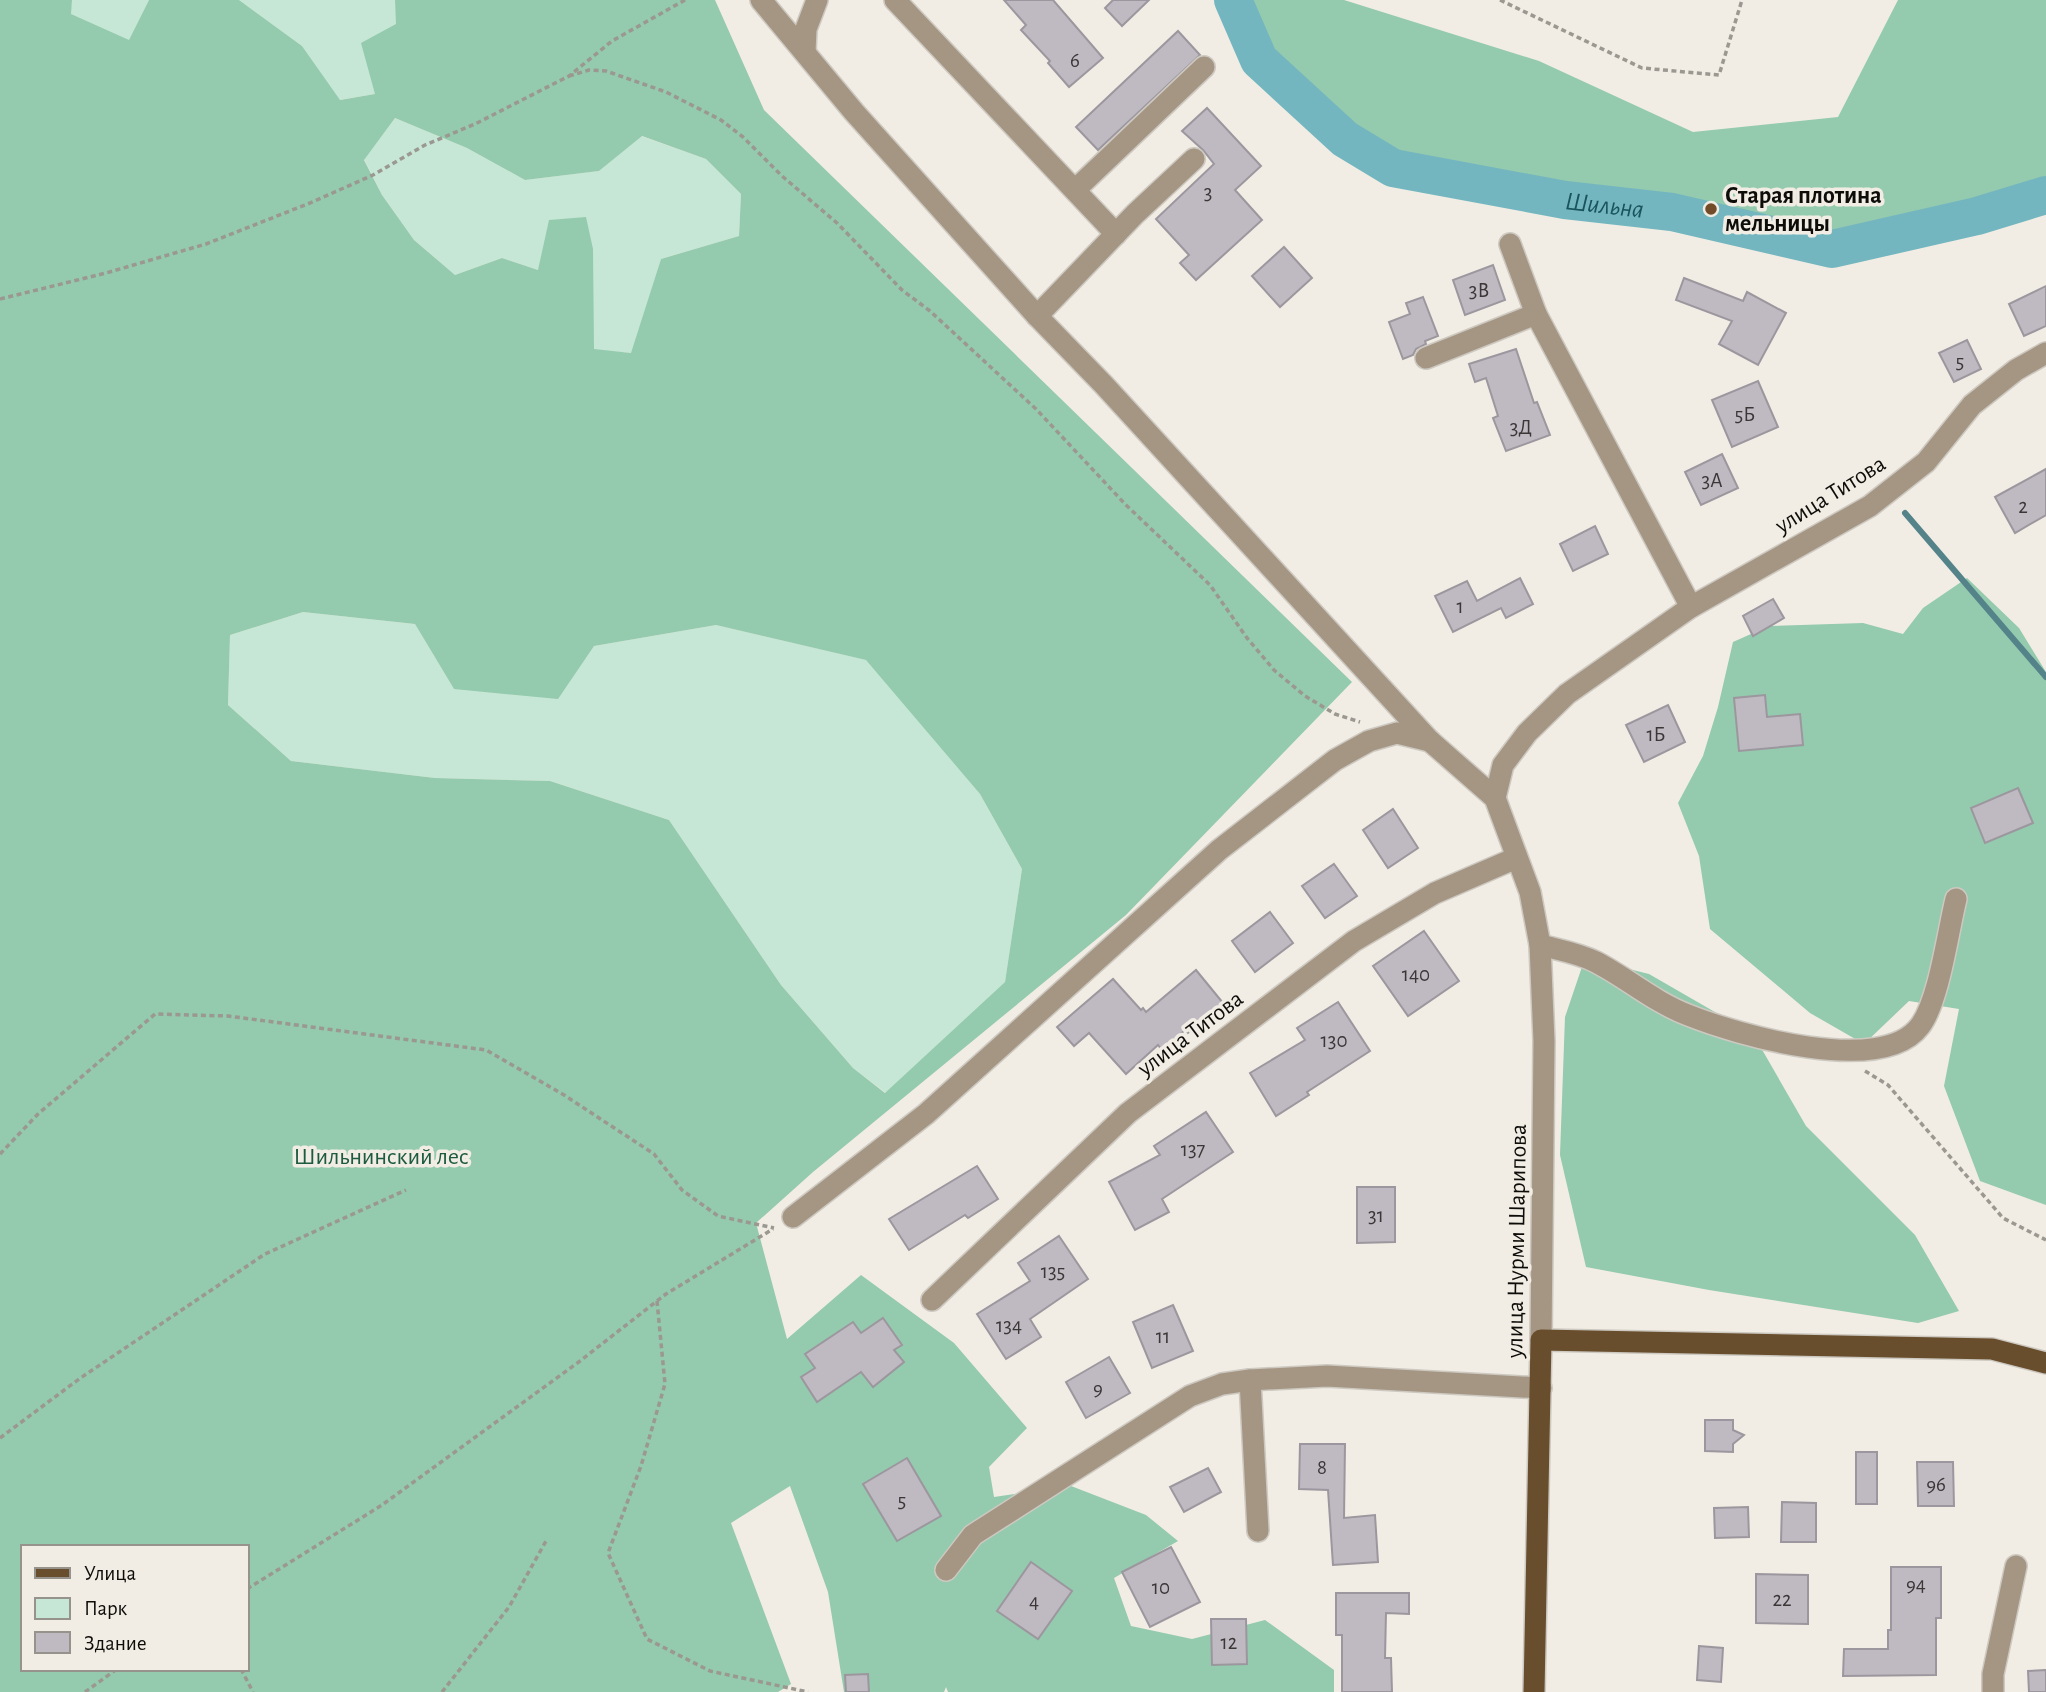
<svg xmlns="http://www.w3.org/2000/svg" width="2046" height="1692" font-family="'Alegreya Sans',sans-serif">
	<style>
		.green { fill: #c6e7d5 }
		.forest { fill: #94caad; fill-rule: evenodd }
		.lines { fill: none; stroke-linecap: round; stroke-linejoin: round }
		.stream { stroke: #548389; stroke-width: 6 }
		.river { stroke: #73b6c0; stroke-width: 38 }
		.building { fill: #bfb9c1; stroke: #9c979e; stroke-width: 2 }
		.minor-casing { stroke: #cdc9c1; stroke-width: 24 }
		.major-casing { stroke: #cdc9c1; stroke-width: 24 }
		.path { stroke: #9b9891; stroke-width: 3.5; stroke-dasharray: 5 3.5; stroke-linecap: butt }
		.minor { stroke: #a59684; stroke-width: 21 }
		.major { stroke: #684e2d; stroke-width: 21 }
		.poi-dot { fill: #724c29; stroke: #f1ede4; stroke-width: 2.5 }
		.labels { text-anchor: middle; stroke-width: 7; stroke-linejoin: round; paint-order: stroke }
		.number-label { font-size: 21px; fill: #3a3737 }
		.poi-label { font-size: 24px; font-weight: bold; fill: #0d0c09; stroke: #f1ede4; text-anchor: start }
		.street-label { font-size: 24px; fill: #0d0c09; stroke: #f1ede4 }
		.park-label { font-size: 24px; fill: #1c5b40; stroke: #f1ede4 }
		.water-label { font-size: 26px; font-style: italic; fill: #19535b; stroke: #f1ede4 }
	</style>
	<rect width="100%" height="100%" fill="#f1ede4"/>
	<!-- green -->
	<g class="green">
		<path d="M72,0h77l-20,41 -59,-27z"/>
		<path d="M239,0h156l2,24 -22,70 -36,6 -37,-54z"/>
		<path d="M395,118l72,30 58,32 74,-9 42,-35 65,23 35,35 -2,42 -78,23 -29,94 -38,-3 -2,-37 -54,-43 -36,-12 -47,17 -41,-35 -32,-45 -18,-36z"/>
		<path d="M303,612l112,12 39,65 140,-43 122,-21 151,35 113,134 42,75 -17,113 -119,111 -33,-25 -72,-83 -112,-165 -119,-39 -115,-3 -144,-17 -63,-56 2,-70z"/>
	</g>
	<!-- forest -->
	<g class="forest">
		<path d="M0,0h72l-1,14 58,26 20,-40h90l63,46 38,54 35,-6 -14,-51 35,-19 -1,-24h320l49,110 588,572 -226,233 -313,257 -57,51 31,116 74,-64 93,68 73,85 -38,39 5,30 77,-11 75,29 32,26 -64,37 17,48 61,13 73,-19 69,50v22h-386l-2,-5 -2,5h-100l-16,-100 -38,-106 -59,37 60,161 -13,8h-778zM395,118l72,30 58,32 74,-9 43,-35 64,23 35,35 -2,42 -78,23 -30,94 -37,-4 -1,-100 -7,-32 -37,3 -11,50 -36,-12 -47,17 -41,-35 -32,-45 -18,-35zM303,612l112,12 39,65 104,10 36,-53 122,-21 150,35 114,134 42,75 -17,113 -120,111 -32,-25 -72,-83 -112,-165 -119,-39 -115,-3 -144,-17 -63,-56 2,-70zM23,1547h224v122h-224z"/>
		<path d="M1233,0h111l195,61 154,71 145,-15 60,-117h148v195l-69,21 -145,33 -160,-37 -107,-12 -172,-32 -48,-29 -86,-79z"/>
		<path d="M1967,578l52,50 27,44v533l-66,-24 -36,-95 15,-77 -50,-8 -45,43 -54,-31 -100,-84 -11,-73 -21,-53 25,-47 15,-49 15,-65 36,-16 94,-3 40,11 20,-26z"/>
		<path d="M1585,958l64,16 104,60 53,92 109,109 44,76 -41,12 -209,-33 -123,-23 -26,-112 5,-138z"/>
	</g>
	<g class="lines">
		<!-- stream -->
		<path class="stream" d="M1905,513l141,164"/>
		<!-- river -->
		<path class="river" id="s1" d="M1233,0l26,60 86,79 48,29 172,32 107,12 160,37 145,-33 69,-21"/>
	</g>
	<!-- building -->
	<g class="building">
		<path d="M1004,0h49l50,58 -34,29 -21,-24 2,-2 -29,-31 5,-5z"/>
		<path d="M1113,0h36l-27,26 -17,-18z"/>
		<path d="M1178,31l22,24 -102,95 -22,-23z"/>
		<path d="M1207,108l54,58 -26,24 27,30 -66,60 -16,-17 9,-8 -33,-36 58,-55 -11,-14 -21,-19z"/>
		<path d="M1284,247l28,31 -32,29 -28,-31z"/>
		<path d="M1493,265l12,35 -40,15 -12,-35z"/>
		<path d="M1684,278l59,23 4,-9 39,21 -28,52 -39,-21 13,-23 -56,-21z"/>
		<path d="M2046,286v40l-22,10 -15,-32z"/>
		<path d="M1423,297l15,39 -13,5 1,3 -10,5 -3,6 -10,4 -14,-37 21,-8 -4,-11z"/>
		<path d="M1967,340l14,29 -27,13 -15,-29z"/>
		<path d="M1516,349l18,54 3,-1 13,33 -44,16 -13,-33 5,-2 -12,-38 -11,4 -6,-18z"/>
		<path d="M1758,381l20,46 -46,20 -20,-47z"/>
		<path d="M1722,454l16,34 -37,17 -16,-33z"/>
		<path d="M2046,469v46l-31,18 -20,-36z"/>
		<path d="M1595,526l13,28 -35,17 -13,-27z"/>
		<path d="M1520,578l13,26 -27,14 -5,-10 -48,24 -18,-36 32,-15 10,20z"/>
		<path d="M1773,599l11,19 -31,18 -10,-20z"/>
		<path d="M1765,695l2,22 33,-3 3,31 -64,6 -5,-53z"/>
		<path d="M1668,705l17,37 -41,20 -18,-37z"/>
		<path d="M2018,788l15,35 -48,20 -14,-35z"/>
		<path d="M1393,809l25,39 -30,20 -25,-38z"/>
		<path d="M1334,864l23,32 -32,22 -23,-32z"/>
		<path d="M1270,912l23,31 -38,29 -23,-31z"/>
		<path d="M1424,931l35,50 -51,35 -35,-50z"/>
		<path d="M1196,970l27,33 -35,30 -3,-3 -23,20 -4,-5 -32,29 -37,-41 -15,13 -17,-19 56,-48 28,31 2,-2 3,4z"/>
		<path d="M1338,1002l32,49 -63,41 2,3 -33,21 -26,-43 55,-33 -8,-12z"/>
		<path d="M1206,1112l27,40 -71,47 7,13 -34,18 -26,-48 51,-27 -6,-9z"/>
		<path d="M977,1166l21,33 -30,19 -3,-3 -56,35 -20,-31z"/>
		<path d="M1357,1187h38v55l-38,1z"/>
		<path d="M1059,1236l29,43 -58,40 11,18 -35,22 -29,-45 53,-33 -12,-18z"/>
		<path d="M1173,1305l20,46 -41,17 -19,-46z"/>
		<path d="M883,1318l19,27 -8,5 10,12 -31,25 -12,-15 -44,30 -16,-25 14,-9 -10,-14 48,-32 8,11z"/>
		<path d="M1109,1357l21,36 -44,25 -20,-36z"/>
		<path d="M1705,1420h28v10l11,5 -11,9v8l-28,-1z"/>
		<path d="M1300,1444h45l-1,74 31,-3 3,47 -45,3 -5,-75 -29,-1z"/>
		<rect x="1856" y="1452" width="21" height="52"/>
		<path d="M907,1458l34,58 -44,25 -34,-57z"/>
		<path d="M1917,1462h36l1,44h-36z"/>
		<path d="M1208,1468l13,24 -37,20 -14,-25z"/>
		<path d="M1782,1502l34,1v39h-35z"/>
		<path d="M1748,1507l1,30 -34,1 -1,-30z"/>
		<path d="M1171,1547l29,55 -50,25 -28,-55z"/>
		<path d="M1031,1562l41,29 -34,48 -41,-28z"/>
		<path d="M1891,1567h50v51h-5v57l-93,1 1,-27h44v-19h3z"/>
		<path d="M1756,1574l52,1v49l-52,-1z"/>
		<path d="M1336,1593h73v21l-23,-1 -1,45h6l1,34h-50v-57h-6z"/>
		<path d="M1211,1619h35l1,45 -35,1z"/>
		<path d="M1699,1646l24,2 -2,34 -24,-2z"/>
		<path d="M2046,1670v22h-17l-1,-21z"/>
		<path d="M868,1674l1,18h-23l-1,-17z"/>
	</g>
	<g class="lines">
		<!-- minor casing -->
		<g class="minor-casing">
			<g id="minor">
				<path d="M761,0l93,112 183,204 67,69 326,356 65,57 35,94 10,53 4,96 -3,299"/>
				<path d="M895,0l221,234"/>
				<path d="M805,52l1,-23 11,-29"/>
				<path d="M1075,190l129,-123"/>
				<path d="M1510,244l26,70 155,293"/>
				<path d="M1037,316l98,-102 59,-55"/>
				<path d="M1426,358l110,-44"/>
				<path d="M1495,798l8,-33 24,-32 40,-39 124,-87 179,-101 56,-44 46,-57 44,-35 30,-17"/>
				<path d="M1540,945c19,5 38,8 56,17 31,16 58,40 92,53 50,20 194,62 232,11 19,-25 28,-95 36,-127"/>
				<path d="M793,1217l133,-103 293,-264 116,-90 34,-19 28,-8 33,8"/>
				<path d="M932,1300l196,-187 226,-172 81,-48 81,-35"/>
				<path d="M1250,1380l8,151"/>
				<path d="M946,1570l27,-35 217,-139 32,-12 28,-4 77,-4 214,12"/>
				<path d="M1993,1692v-18l23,-108"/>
			</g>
		</g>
		<!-- major casing -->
		<g class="major-casing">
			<path id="major" d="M1534,1692l7,-352 451,9 54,14"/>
		</g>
		<!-- path -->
		<g class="path">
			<path d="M1500,0l142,68 77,7 23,-75"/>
			<path d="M569,76l20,-6 17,1 60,21 55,28 22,17 39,39 55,47 65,67 28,21 106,98 90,96 84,80 37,53 27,32 31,26 30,18 25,8"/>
			<path d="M0,299l106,-26 100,-29 104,-41 63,-28 52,-30 50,-21 94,-48 43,-35 73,-41"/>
			<path d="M1865,1071l23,14 115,133 43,22"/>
			<path d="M0,1154l38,-40 117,-100 73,2 258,34 78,45 90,59 28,36 36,26 56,12"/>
			<path d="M657,1301l8,83 -24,82 -33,87 39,86 63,32 98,21"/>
			<path d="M0,1438l79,-59 186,-125 141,-64"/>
			<path d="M247,1589l135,-84 198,-144 86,-67 107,-65"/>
			<path d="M241,1669l12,23"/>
			<path d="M85,1692l32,-23"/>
			<path d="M442,1692l67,-85 37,-66"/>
		</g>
		<!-- minor -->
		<use href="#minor" class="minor"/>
		<!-- major -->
		<use href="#major" class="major"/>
	</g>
	<!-- markers -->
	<circle class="poi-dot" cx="1711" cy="209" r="7"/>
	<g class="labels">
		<!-- number labels -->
		<g class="number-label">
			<text x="1075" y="67">6</text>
			<text x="1208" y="199">3</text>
			<text x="1479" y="297">3В</text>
			<text x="1960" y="368">5</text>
			<text x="1745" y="421">5Б</text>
			<text x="1521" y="434">3Д</text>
			<text x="1712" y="487">3А</text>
			<text x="2023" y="513">2</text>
			<text x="1460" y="613">1</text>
			<text x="1656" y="741">1Б</text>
			<text x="1416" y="981">140</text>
			<text x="1334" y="1047">130</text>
			<text x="1193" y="1156">137</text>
			<text x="1376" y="1222">31</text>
			<text x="1053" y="1278">135</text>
			<text x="1009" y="1332">134</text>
			<text x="1163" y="1343">11</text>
			<text x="1098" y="1395">9</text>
			<text x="1322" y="1474">8</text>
			<text x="1936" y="1491">96</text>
			<text x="902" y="1507">5</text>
			<text x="1916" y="1591">94</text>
			<text x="1161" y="1594">10</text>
			<text x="1782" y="1606">22</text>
			<text x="1034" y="1608">4</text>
			<text x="1229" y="1649">12</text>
		</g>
		<!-- poi labels -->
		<g class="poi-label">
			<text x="1725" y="203">Старая плотина<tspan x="1725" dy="28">мельницы</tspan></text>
		</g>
		<!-- street labels -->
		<g class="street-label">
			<text transform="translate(1830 494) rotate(-32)" y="8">улица Титова</text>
			<text transform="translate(1190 1033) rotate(-37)" y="8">улица Титова</text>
			<text transform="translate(1516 1241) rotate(-89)" y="8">улица Нурми Шарипова</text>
		</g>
		<!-- park labels -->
		<g class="park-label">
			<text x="381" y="1164">Шильнинский лес</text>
		</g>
		<!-- water labels -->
		<g class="water-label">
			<text dy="9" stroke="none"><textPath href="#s1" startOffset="453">Шильна</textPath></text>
		</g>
	</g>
	<!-- legend -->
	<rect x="21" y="1545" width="228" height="126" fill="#f1ede4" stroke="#96938c" stroke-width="2"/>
	<rect x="35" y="1568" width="35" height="10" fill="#684e2d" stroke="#96938c" stroke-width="2"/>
	<text x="84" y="1580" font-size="21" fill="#0d0c09">Улица</text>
	<rect x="35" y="1598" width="35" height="21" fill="#c6e7d5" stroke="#96938c" stroke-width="2"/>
	<text x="84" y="1615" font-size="21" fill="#0d0c09">Парк</text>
	<rect x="35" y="1632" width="35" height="21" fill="#bfb9c1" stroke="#96938c" stroke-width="2"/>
	<text x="84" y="1650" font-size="21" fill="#0d0c09">Здание</text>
</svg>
